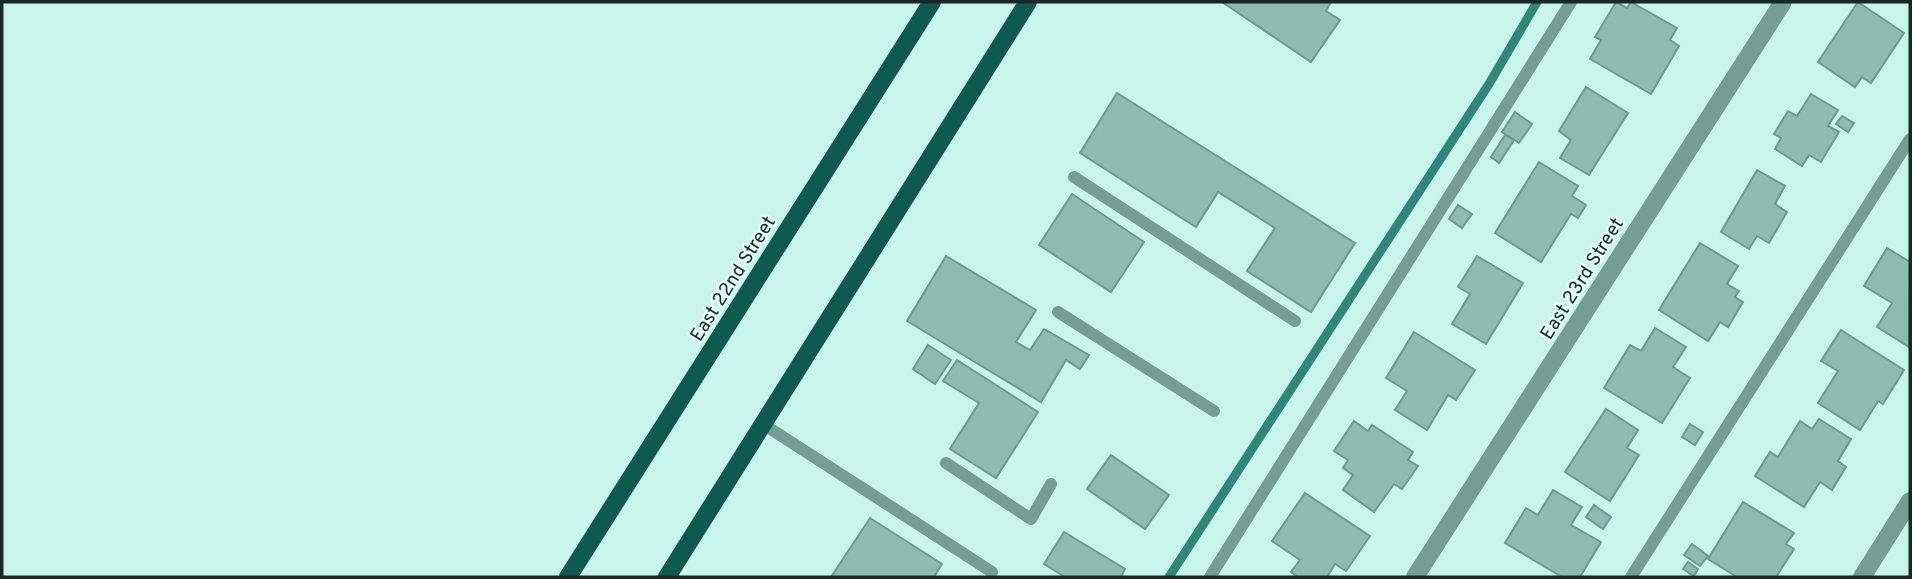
<svg xmlns="http://www.w3.org/2000/svg" width="1912" height="579" font-family="Overpass,sans-serif">
	<style>
		.lines { fill: none; stroke-linecap: round; stroke-linejoin: round }
		.stream { stroke: #31867b; stroke-width: 9 }
		.building { fill: #8fbab2; stroke: #6e9890; stroke-width: 2 }
		.lane { stroke: #739d95; stroke-width: 12 }
		.street { stroke: #739d95; stroke-width: 18 }
		.primary { stroke: #0e5a51; stroke-width: 18 }
		.labels { text-anchor: middle; stroke-width: 5; stroke-linejoin: round; paint-order: stroke }
		.street-label { font-size: 19px; fill: #172825; stroke: #e3fdf8 }
	</style>
	<rect width="100%" height="100%" fill="#c8f4ec"/>
	<g class="lines">
		<!-- stream -->
		<path class="stream" d="M1169,577l320,-493 48,-82"/>
	</g>
	<!-- building -->
	<g class="building">
		<path d="M1222,2h109l-5,9 14,9 -29,42z"/>
		<path d="M1616,2l11,6 4,-6 46,26 -7,12 9,6 -28,48 -61,-35 11,-19 -6,-3z"/>
		<path d="M1858,2l46,31 -33,50 -9,-6 -7,10 -37,-25z"/>
		<path d="M1586,87l42,26 -39,62 -29,-17 11,-18 -12,-9z"/>
		<path d="M1117,93l238,150 -44,69 -64,-41 28,-43 -57,-36 -22,35 -116,-74z"/>
		<path d="M1811,94l27,16 -10,16 11,6 -18,30 -12,-7 -7,11 -27,-17 6,-11 -7,-4 14,-23 9,5z"/>
		<path d="M1515,112l17,12 -13,19 -17,-11z"/>
		<path d="M1842,116l12,7 -6,9 -12,-8z"/>
		<path d="M1505,135l9,5 -15,23 -8,-6z"/>
		<path d="M1539,162l39,24 -6,10 14,9 -8,13 -7,-4 -30,48 -46,-29z"/>
		<path d="M1757,170l28,16 -10,18 12,8 -18,31 -12,-7 -8,13 -28,-17z"/>
		<path d="M1072,194l72,48 -33,50 -72,-47z"/>
		<path d="M1458,205l14,9 -10,14 -13,-9z"/>
		<path d="M1700,243l38,23 -11,18 12,7 -4,6 8,5 -15,25 -8,-5 -12,19 -49,-31z"/>
		<path d="M1887,248l23,14 -1,85 -32,-20 15,-24 -28,-17z"/>
		<path d="M946,256l90,54 -20,32 14,8 14,-21 45,26 -9,14 -14,-9 -25,42 -134,-81z"/>
		<path d="M1477,256l46,27 -37,61 -34,-20 18,-30 -12,-7z"/>
		<path d="M1655,328l31,19 -13,20 17,11 -28,45 -58,-35 26,-43 11,6z"/>
		<path d="M1841,330l63,40 -21,34 -5,-3 -18,29 -42,-27 20,-32 -17,-10z"/>
		<path d="M1414,332l61,38 -19,30 -8,-5 -21,35 -32,-20 12,-19 -21,-13z"/>
		<path d="M928,345l23,15 -16,24 -22,-15z"/>
		<path d="M957,360l81,52 -42,66 -46,-29 29,-46 -36,-22z"/>
		<path d="M1606,409l32,21 -11,18 12,7 -29,46 -45,-29z"/>
		<path d="M1819,419l32,20 -13,22 8,6 -14,23 -12,-8 -16,25 -49,-31 15,-24 8,5 22,-36 12,8z"/>
		<path d="M1354,421l14,10 4,-6 41,27 -5,8 10,6 -16,23 -8,-5 -20,28 -31,-22 10,-15 -10,-7 5,-8 -14,-9z"/>
		<path d="M1690,424l13,8 -8,13 -13,-8z"/>
		<path d="M1111,455l58,40 -24,34 -58,-40z"/>
		<path d="M1553,490l29,17 -11,18 30,17 -21,35h-18l-57,-34 21,-35 12,7z"/>
		<path d="M1305,493l65,43 -24,35 -11,-7 -8,13h-29l-7,-5 9,-12 -28,-19z"/>
		<path d="M1743,502l51,31 -8,11 8,5 -18,28h-39l-29,-18z"/>
		<path d="M1594,505l17,12 -8,12 -17,-12z"/>
		<path d="M870,518l72,46 -8,13h-103z"/>
		<path d="M1064,532l61,37 -4,8h-56l-21,-13z"/>
		<path d="M1692,544l16,12 -8,10 -16,-11z"/>
		<path d="M1688,562l10,7 -4,7 -11,-7z"/>
	</g>
	<g class="lines">
		<!-- lane -->
		<g class="lane">
			<path d="M1074,177l221,144"/>
			<path d="M1058,312l156,99"/>
			<path d="M763,424l229,148"/>
			<path d="M946,463l85,56 20,-35"/>
			<path d="M1210,577l361,-575"/>
			<path d="M1631,577l279,-438"/>
		</g>
		<!-- street -->
		<g class="street">
			<path d="M1415,577l368,-575"/>
			<path d="M1862,577l48,-76"/>
		</g>
		<!-- primary -->
		<g class="primary">
			<path d="M568,577l364,-575"/>
			<path d="M667,577l361,-575"/>
		</g>
	</g>
	<g class="labels">
		<!-- street labels -->
		<g class="street-label">
			<text transform="translate(732 278) rotate(-58)" y="7">East 22nd Street</text>
			<text transform="translate(1581 278) rotate(-58)" y="7">East 23rd Street</text>
		</g>
	</g>
	<!-- border -->
	<rect width="1912" height="579" fill="none" stroke="#172825" stroke-width="7"/>
</svg>
